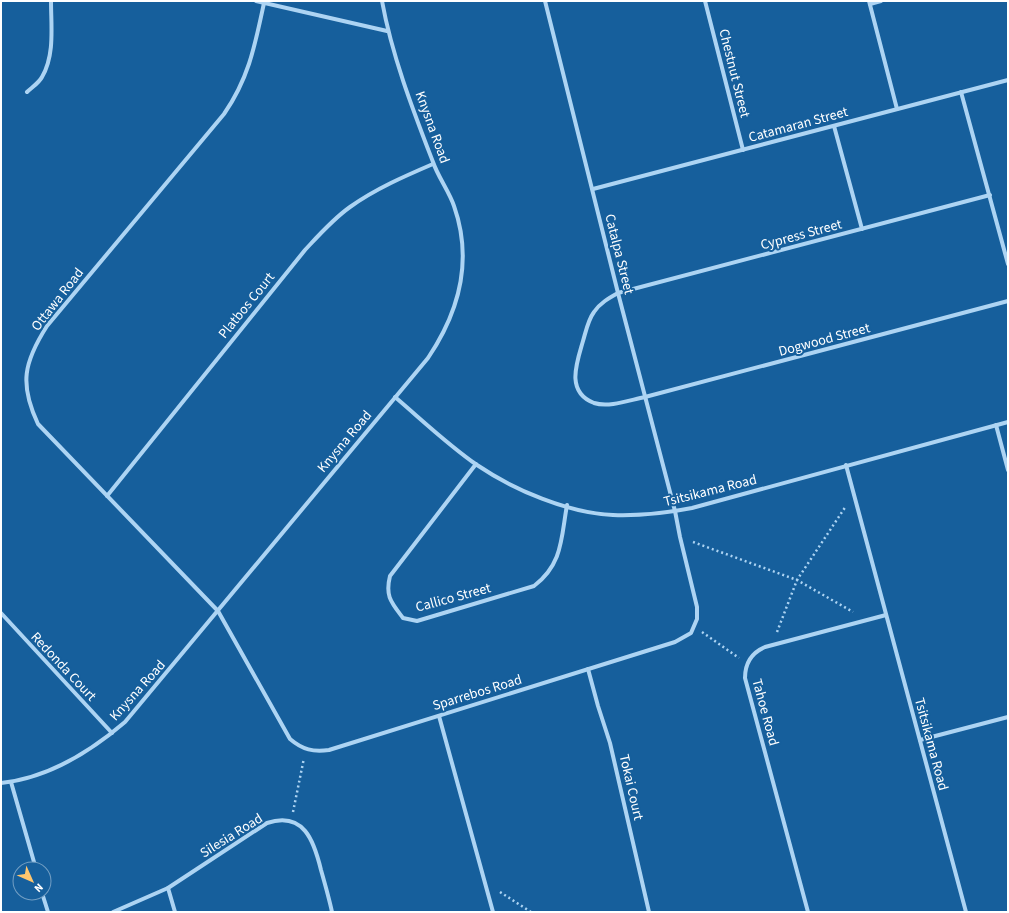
<svg xmlns="http://www.w3.org/2000/svg" width="1009" height="913" font-family="'Source Sans 3',sans-serif">
	<style>
		.lines { fill: none; stroke-linecap: round; stroke-linejoin: round }
		.path { stroke: #add4f3; stroke-width: 2.5; stroke-dasharray: 2 3; stroke-linecap: butt }
		.street { stroke: #add4f3; stroke-width: 4 }
		.labels { text-anchor: middle; stroke-width: 4; stroke-linejoin: round; paint-order: stroke }
		.street-label { font-size: 14px; fill: #fff; stroke: #165f9c }
	</style>
	<rect width="100%" height="100%" fill="#165f9c"/>
	<g class="lines">
		<!-- path -->
		<g class="path">
			<path d="M693,542l104,38 56,32"/>
			<path d="M702,632l37,26"/>
			<path d="M777,632l20,-52 49,-74"/>
			<path d="M293,812l11,-54"/>
			<path d="M500,892l31,20"/>
		</g>
		<!-- street -->
		<g class="street">
			<path d="M256,1l131,30"/>
			<path d="M705,1l38,149"/>
			<path d="M869,1l28,108"/>
			<path d="M264,3c-9,42 -15,75 -40,111l-177,212c-23,36 -28,58 -9,98l180,187 72,128c13,11 23,13 39,11l346,-108 16,-9 6,-14v-12l-17,-70 -5,-26 -57,-218 -73,-292"/>
			<path d="M870,4l11,-3"/>
			<path d="M27,92c4,-4 12,-9 15,-15 13,-22 9,-51 9,-76"/>
			<path d="M961,92l47,172"/>
			<path d="M834,126l28,103"/>
			<path d="M593,189l415,-109"/>
			<path d="M990,195l-372,98c-9,5 -18,10 -24,19 -6,8 -8,19 -11,29 -6,21 -18,51 11,62 15,5 36,-3 51,-6l363,-96"/>
			<path d="M395,397c27,23 53,48 82,68 37,25 91,48 136,50 27,1 53,-2 79,-7l316,-86"/>
			<path d="M996,425l12,45"/>
			<path d="M476,464l-86,112c-5,20 1,26 13,42l14,3 117,-35c29,-22 27,-48 33,-81"/>
			<path d="M846,465l120,447"/>
			<path d="M107,496l198,-246c14,-15 28,-31 45,-43 25,-18 55,-31 83,-43"/>
			<path d="M1,613l111,120"/>
			<path d="M588,669l10,37 12,37 39,169"/>
			<path d="M439,716l54,196"/>
			<path d="M920,740l88,-23"/>
			<path d="M11,782l25,87"/>
			<path d="M1,783c47,-5 89,-31 124,-61l303,-364c31,-46 45,-98 26,-152 -5,-15 -16,-29 -21,-44 -20,-52 -41,-106 -51,-161"/>
			<path d="M168,888l7,24"/>
			<path d="M42,893l6,19"/>
			<path d="M113,912l55,-24 99,-65c37,-12 47,18 54,47 4,14 8,28 11,42"/>
			<path d="M808,912l-63,-234c0,-15 6,-25 20,-31l121,-32"/>
		</g>
	</g>
	<g class="labels">
		<!-- street labels -->
		<g class="street-label">
			<text transform="translate(735 73) rotate(76)" y="5">Chestnut Street</text>
			<text transform="translate(798 124) rotate(-15)" y="5">Catamaran Street</text>
			<text transform="translate(433 127) rotate(70)" y="5">Knysna Road</text>
			<text transform="translate(801 234) rotate(-15)" y="5">Cypress Street</text>
			<text transform="translate(620 254) rotate(76)" y="5">Catalpa Street</text>
			<text transform="translate(57 299) rotate(-52)" y="5">Ottawa Road</text>
			<text transform="translate(246 305) rotate(-51)" y="5">Platbos Court</text>
			<text transform="translate(824 339) rotate(-15)" y="5">Dogwood Street</text>
			<text transform="translate(344 441) rotate(-50)" y="5">Knysna Road</text>
			<text transform="translate(710 490) rotate(-14)" y="5">Tsitsikama Road</text>
			<text transform="translate(453 597) rotate(-15)" y="5">Callico Street</text>
			<text transform="translate(64 666) rotate(47)" y="5">Redonda Court</text>
			<text transform="translate(137 690) rotate(-48)" y="5">Knysna Road</text>
			<text transform="translate(477 692) rotate(-17)" y="5">Sparrebos Road</text>
			<text transform="translate(766 712) rotate(75)" y="5">Tahoe Road</text>
			<text transform="translate(932 744) rotate(75)" y="5">Tsitsikama Road</text>
			<text transform="translate(632 787) rotate(77)" y="5">Tokai Court</text>
			<text transform="translate(231 835) rotate(-32)" y="5">Silesia Road</text>
		</g>
	</g>
	<!-- border -->
	<rect width="1009" height="913" fill="none" stroke="#ffffff" stroke-width="4"/>
	<!-- north arrow -->
	<g transform="translate(32 881) rotate(135)"><circle r="19" fill="#165f9c" stroke="#739fc4"/>
	<path d="M0-3L7 15L0 10L-7 15Z" fill="#ffc66e"/>
	<text y="-6" font-size="11" font-weight="bold" text-anchor="middle" fill="#ffffff">N</text>
	</g>
</svg>
